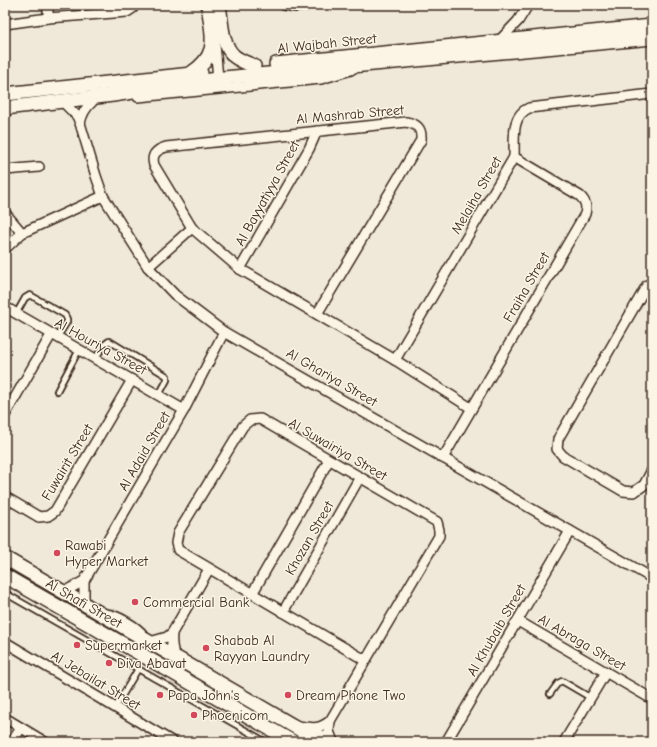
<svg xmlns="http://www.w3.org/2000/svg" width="657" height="747" font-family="'Comic Neue',sans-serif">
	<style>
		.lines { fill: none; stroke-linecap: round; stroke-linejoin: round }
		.lane-casing { stroke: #3b2a1e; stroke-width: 8 }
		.street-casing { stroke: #3b2a1e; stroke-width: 12 }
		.secondary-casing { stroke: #3b2a1e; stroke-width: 16 }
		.lane { stroke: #fcf5e5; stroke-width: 4.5 }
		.street { stroke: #fcf5e5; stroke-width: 9 }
		.secondary { stroke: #fcf5e5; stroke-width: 13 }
		.poi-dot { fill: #d1495b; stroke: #fcf5e5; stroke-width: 1.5 }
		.labels { text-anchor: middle; stroke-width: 3; stroke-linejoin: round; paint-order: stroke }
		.street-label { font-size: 14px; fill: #3b2a1e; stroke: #fcf5e5 }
		.poi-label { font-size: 14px; fill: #3b2a1e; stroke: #fcf5e5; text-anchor: start }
	</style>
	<rect width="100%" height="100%" fill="#f0e9d9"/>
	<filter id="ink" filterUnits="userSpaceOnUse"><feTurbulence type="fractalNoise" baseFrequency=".025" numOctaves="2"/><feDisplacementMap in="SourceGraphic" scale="8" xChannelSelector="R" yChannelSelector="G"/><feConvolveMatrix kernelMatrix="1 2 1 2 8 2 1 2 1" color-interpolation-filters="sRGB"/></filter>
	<g filter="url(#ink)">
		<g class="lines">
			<!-- lane casing -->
			<g class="lane-casing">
				<g id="lane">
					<path d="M16,314l9,-16 5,-3 35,20 2,4v3l-10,16"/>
					<path d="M95,359l10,-15 4,-3 2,1 56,34v4l-8,15"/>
					<path d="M57,391l22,-41"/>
					<path d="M5,593l261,149"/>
					<path d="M106,612c10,0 33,13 39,22"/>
					<path d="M550,694l8,-11 4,-2 29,17"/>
					<path d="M115,708l23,-39"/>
					<path d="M315,729l23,13"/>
				</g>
			</g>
			<!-- street casing -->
			<g class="street-casing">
				<g id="street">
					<path d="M283,5l13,2 13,-2"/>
					<path d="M48,18v-13"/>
					<path d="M5,24l43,-6 79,-6 6,-4 2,-3"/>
					<path d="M498,42l20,-21 10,-16"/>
					<path d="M215,44l3,35"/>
					<path d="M138,97l183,-18 30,-9"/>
					<path d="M66,105l11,11 3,7 16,53 7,20 45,71 27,28 49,37 428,246"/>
					<path d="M80,123c2,-9 5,-15 12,-21"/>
					<path d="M5,170l34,-3"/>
					<path d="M5,213l17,20"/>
					<path d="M5,249l17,-16 81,-37"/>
					<path d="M148,267l44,-39"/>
					<path d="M240,269l69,-120 8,-18"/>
					<path d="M652,283l-5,2 -89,154 -1,10 6,7 60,35 11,1 10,-7 8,-15"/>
					<path d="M5,307l179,103"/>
					<path d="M317,314l104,-174c1,-12 -4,-16 -15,-18l-240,25c-10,3 -15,8 -12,18l38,63 48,41 155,91 76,48"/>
					<path d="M395,360l119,-203c1,-17 -4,-41 15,-49l123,-14"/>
					<path d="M5,415l46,-80"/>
					<path d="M443,458l142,-244c2,-8 1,-12 -5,-18l-66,-39"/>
					<path d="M5,497l34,20 9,-1 7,-5 77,-131"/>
					<path d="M84,581v17l3,8"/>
					<path d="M61,591l8,-2 15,-8 100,-171 40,-78"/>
					<path d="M252,594l77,-134"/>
					<path d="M283,612l77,-135"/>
					<path d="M518,621l134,78"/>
					<path d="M5,642l168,100"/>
					<path d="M150,642l17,-5 5,-4"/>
					<path d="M175,657c-3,-8 -4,-15 -3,-24l37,-64"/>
					<path d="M5,718l40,24"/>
					<path d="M330,721l109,-185v-6l-2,-8 -177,-103 -10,1 -7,6 -65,107 -2,10 2,7 187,110"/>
					<path d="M298,726c14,2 21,4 32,-5l-1,10 4,11"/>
					<path d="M12,742l9,-14"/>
					<path d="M446,742l124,-211"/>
					<path d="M564,742l42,-70"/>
				</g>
			</g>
			<!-- secondary casing -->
			<g class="secondary-casing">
				<g id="secondary">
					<path d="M219,5c3,17 2,39 15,51 6,5 13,7 20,10"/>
					<path d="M276,64l376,-38"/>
					<path d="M190,74c31,-20 22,-38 18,-69"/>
					<path d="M5,94l196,-21"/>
					<path d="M5,108l108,-13 111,-17 428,-40"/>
					<path d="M5,558l316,184"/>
					<path d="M5,576l288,166"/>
				</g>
			</g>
			<!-- lane -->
			<use href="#lane" class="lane"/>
			<!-- street -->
			<use href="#street" class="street"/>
			<!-- secondary -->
			<use href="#secondary" class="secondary"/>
		</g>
	</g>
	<!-- markers -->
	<g class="poi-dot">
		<circle cx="57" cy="553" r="4"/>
		<circle cx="135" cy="602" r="4"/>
		<circle cx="77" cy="645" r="4"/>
		<circle cx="206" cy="648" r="4"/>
		<circle cx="109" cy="663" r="4"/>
		<circle cx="160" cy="695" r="4"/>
		<circle cx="288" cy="695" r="4"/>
		<circle cx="194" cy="715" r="4"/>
	</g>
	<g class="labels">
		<!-- street labels -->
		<g class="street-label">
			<text transform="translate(327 43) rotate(-6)" y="5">Al Wajbah Street</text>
			<text transform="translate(350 114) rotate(-5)" y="5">Al Mashrab Street</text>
			<text transform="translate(267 193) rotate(-61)" y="5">Al Bayyatiyya Street</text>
			<text transform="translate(476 195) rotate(-60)" y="5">Melaiha Street</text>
			<text transform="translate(526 287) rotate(-60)" y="5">Fraiha Street</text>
			<text transform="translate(101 346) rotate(29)" y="5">Al Houriya Street</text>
			<text transform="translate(332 377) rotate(30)" y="5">Al Ghariya Street</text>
			<text transform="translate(338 449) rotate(30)" y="5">Al Suwairiya Street</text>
			<text transform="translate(144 451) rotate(-60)" y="5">Al Adaid Street</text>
			<text transform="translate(67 462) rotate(-59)" y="5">Fuwairit Street</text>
			<text transform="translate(309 538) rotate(-60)" y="5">Khozan Street</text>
			<text transform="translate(84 603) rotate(30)" y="5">Al Shafi Street</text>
			<text transform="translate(496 630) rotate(-60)" y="5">Al Khubaib Street</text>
			<text transform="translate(582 642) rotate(30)" y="5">Al Abraga Street</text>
			<text transform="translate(96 680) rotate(31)" y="5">Al Jebailat Street</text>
		</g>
		<!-- poi labels -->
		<g class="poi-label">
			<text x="65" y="550">Rawabi<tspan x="65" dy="16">Hyper Market</tspan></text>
			<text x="143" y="607">Commercial Bank</text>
			<text x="214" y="645">Shabab Al<tspan x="214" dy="16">Rayyan Laundry</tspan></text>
			<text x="85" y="650">Supermarket</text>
			<text x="117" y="668">Diva Abavat</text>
			<text x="168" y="700">Papa John's</text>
			<text x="296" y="700">Dream Phone Two</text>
			<text x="202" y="720">Phoenicom</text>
		</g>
	</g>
	<!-- margin -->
	<rect width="657" height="747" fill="none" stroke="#fcf5e5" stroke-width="20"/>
	<rect x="10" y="10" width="637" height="727" fill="none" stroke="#3b2a1e" stroke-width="1.5" filter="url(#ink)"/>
</svg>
